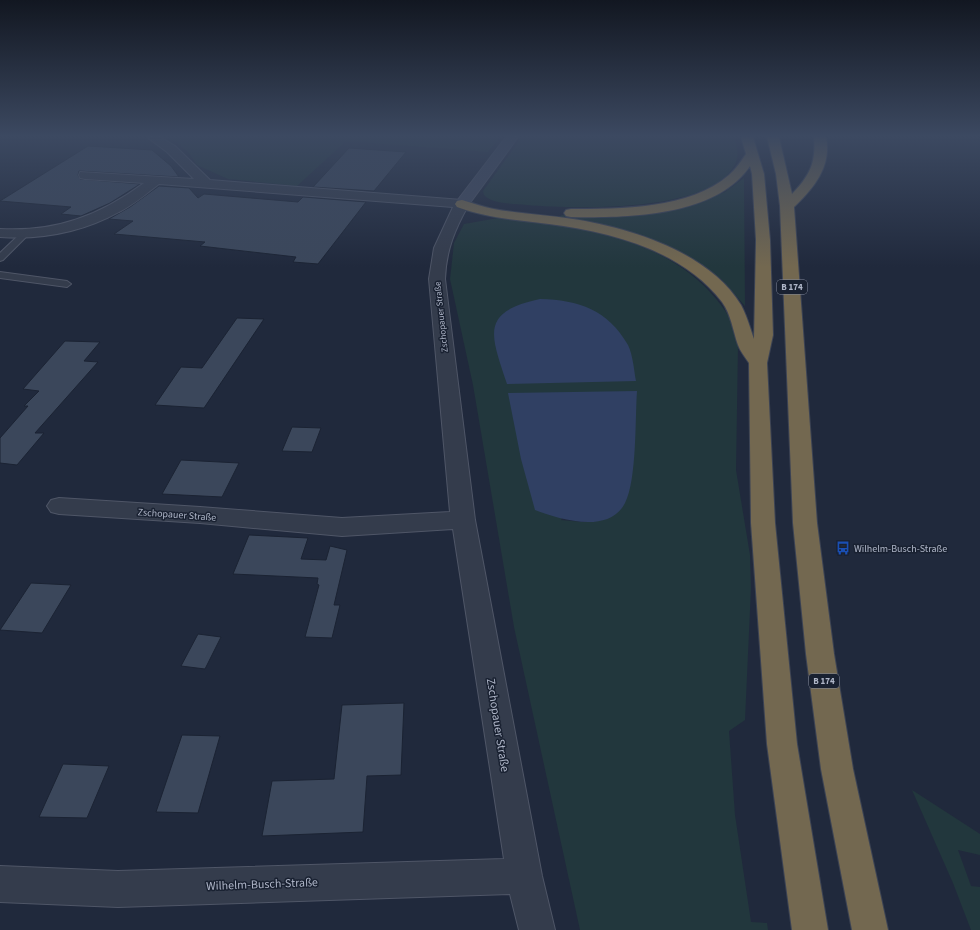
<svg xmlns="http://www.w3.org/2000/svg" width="980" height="930" font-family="'Source Sans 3',sans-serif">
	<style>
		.green { fill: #22373d; fill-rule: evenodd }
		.water { fill: #304063 }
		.building { fill: #3b475b; stroke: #1b2333 }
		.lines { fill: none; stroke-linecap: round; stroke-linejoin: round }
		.lane-casing { stroke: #4f5667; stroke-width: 2 }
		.street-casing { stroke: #4f5667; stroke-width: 2 }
		.secondary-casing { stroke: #4f5667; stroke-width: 2 }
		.highway-casing { stroke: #3c4354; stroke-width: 2 }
		.lane { fill: #343c4c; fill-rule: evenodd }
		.street { fill: #343c4c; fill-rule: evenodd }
		.secondary { fill: #414a5f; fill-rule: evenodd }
		.highway { fill: #736850; fill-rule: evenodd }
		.labels { text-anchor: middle; stroke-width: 3; stroke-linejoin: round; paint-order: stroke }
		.shield { fill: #192131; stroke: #82899b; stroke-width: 1 }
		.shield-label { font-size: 9px; font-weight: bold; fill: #afb6c8 }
		.far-street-label { font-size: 9px; fill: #afb6c8; stroke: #192131 }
		.street-label { font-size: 10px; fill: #afb6c8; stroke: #192131 }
		.poi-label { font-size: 10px; fill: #afb6c8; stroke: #192131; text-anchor: start }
		.near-street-label { font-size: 12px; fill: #afb6c8; stroke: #192131 }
	</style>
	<rect width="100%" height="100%" fill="#20293c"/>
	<!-- green -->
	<g class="green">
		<path d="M164,137h335l-11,15 -142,-11 -49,45 -69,-7 -31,-14 -8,-12 -13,-11z"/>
		<path d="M522,137h212c3,9 6,19 0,29 -26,47 -160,43 -207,39 -13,-2 -34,0 -43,-10l-1,-4z"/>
		<path d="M744,178l1,128 -24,-27 -42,-27 -35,-15 -28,-9 -57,-11 3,-2 50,2 80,-13 33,-12z"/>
		<path d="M498,218c77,8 167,18 219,82 12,15 20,27 21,46l-2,124 14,85 1,33 -6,132 -16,11 6,84 16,107 16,1 1,7h-188l-66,-303 -41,-242 -23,-106 4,-36 10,-19zM636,391l-4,83 -30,46 -19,2 -22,-2z"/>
		<path d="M912,790l68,44v21l-22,-5 13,36 9,1v43h-9l-18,-47z"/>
	</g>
	<!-- water -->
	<g class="water">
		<path d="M540,299c39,1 68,11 88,46 5,10 6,26 8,36l-129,3c-16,-49 -28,-72 33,-85z"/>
		<path d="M637,391c-2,28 0,89 -12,112 -16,32 -66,16 -90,7l-14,-51 -13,-66z"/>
	</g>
	<!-- building -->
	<g class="building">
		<path d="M88,146l64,4 19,16 8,11 -100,-6 -1,4 2,4 60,5 -30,19 -29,13 -20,-2 10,-7 -71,-6z"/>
		<path d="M349,148l57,4 -32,39 -61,-4z"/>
		<path d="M159,186l30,2 9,10 6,-4 94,8 5,-5 63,5 -48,62 -25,-2 3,-5 -96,-11 5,-4 -91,-8 19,-13 -24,-2 21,-12z"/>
		<path d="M237,318l27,1 -60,89 -49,-3 26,-38 21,1z"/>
		<path d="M65,341l35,1 -16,19 14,1 -63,71h9l-27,32 -17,-2v-25l28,-32h-4l15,-15 -16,-2z"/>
		<path d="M292,427l29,1 -9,24 -30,-1z"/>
		<path d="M181,460l58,3 -17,34 -60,-3z"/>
		<path d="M249,535l59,3 -7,21 25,1 4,-14 17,4 -13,55h6l-8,33 -27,-1 14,-52 -2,-1 1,-6 -85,-4z"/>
		<path d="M31,583l40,2 -29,48 -42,-3z"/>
		<path d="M198,634l23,3 -16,32 -24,-3z"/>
		<path d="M404,703l-3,72 -34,1 -4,56 -101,4 10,-55 62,-2 8,-74z"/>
		<path d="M182,735l38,1 -22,77 -42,-1z"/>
		<path d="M63,764l46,2 -22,52 -48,-1z"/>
	</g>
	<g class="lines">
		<!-- lane casing -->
		<g class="lane-casing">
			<g id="lane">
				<path d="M23,231l7,2 -27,27 -3,1v-8z"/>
				<path d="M0,272l67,9 4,3 -4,3 -67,-9z"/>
			</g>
		</g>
		<!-- street casing -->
		<g class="street-casing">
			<path id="street" d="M147,137h13l15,9 35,34 252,20 5,1 2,3c-14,25 -23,46 -24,75l30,241 67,356 13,54h-36l-9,-36 -392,13 -118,-5v-36l118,5 386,-12 -51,-330 -111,7 -142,-13 -141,-9 -8,-2 -4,-6 4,-6 8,-2 141,9 142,11 108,-6 -21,-233 5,-31 19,-41 -294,-23c-13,10 -26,21 -40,28 -36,20 -78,28 -119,25v-8c56,3 99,-13 144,-46l-59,-4 -5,-1 -1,-3 1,-3 114,7 -27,-27z"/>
		</g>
		<!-- secondary casing -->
		<g class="secondary-casing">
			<path id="secondary" d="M506,137h12l-51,70h-10l-2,-3 2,-3z"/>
		</g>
		<!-- highway casing -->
		<g class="highway-casing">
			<g id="highway">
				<path d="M741,137h12l11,37 6,66 3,95 -6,28 8,160 22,221 31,186h-36l-25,-186 -16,-221 -2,-160c-4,-6 -9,-12 -11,-18 -5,-14 -7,-31 -16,-43 -40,-52 -111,-70 -173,-78 -31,-4 -62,-6 -92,-17l-2,-3 2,-3 5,-1c11,3 21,7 32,9 26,5 53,6 79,10 57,9 136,33 168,86 6,11 9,23 13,34l2,-99 -4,-66 -2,-8c-34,51 -124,52 -179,51l-5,-1 -2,-3 2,-3 5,-1c49,0 119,0 158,-34 7,-6 12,-14 17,-21z"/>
				<path d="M767,137h12l13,57c18,-19 24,-31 22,-57h12c6,29 -12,51 -32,70l23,316 17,131 19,115 35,161h-36l-31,-161 -15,-115 -13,-131 -13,-317 -4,-32z"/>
			</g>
		</g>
		<!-- lane -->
		<use href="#lane" class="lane"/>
		<!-- street -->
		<use href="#street" class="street"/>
		<!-- secondary -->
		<use href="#secondary" class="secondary"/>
		<!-- highway -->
		<use href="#highway" class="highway"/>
	</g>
	<!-- sky -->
	<linearGradient id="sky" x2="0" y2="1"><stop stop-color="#121721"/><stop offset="0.51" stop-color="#3c4961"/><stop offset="1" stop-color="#3c4961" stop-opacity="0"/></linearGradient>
	<rect width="980" height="267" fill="url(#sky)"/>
	<!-- icons -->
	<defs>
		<g id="bus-bare" transform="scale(1.08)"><path d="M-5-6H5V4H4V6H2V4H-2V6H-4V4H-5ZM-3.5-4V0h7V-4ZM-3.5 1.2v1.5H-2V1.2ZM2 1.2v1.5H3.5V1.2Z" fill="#1a4fb4" stroke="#192131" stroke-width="2.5" paint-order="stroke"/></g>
	</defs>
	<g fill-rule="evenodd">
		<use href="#bus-bare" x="843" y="548"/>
	</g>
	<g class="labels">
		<!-- shield labels -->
		<g class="shield">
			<rect x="777" y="280" width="30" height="14" rx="3"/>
			<rect x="809" y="674" width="30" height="14" rx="3"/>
		</g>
		<g class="shield-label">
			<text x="792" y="290">B 174</text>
			<text x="824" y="684">B 174</text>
		</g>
		<!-- far-street labels -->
		<g class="far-street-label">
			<text transform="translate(441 317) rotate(-96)" y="3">Zschopauer Straße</text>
		</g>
		<!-- street labels -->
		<g class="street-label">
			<text transform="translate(177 514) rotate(4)" y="4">Zschopauer Straße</text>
		</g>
		<!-- poi labels -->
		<g class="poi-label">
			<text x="854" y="552">Wilhelm-Busch-Straße</text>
		</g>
		<!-- near-street labels -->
		<g class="near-street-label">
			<text transform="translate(498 725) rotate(81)" y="4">Zschopauer Straße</text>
			<text transform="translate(262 884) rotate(-2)" y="4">Wilhelm-Busch-Straße</text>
		</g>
	</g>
</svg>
